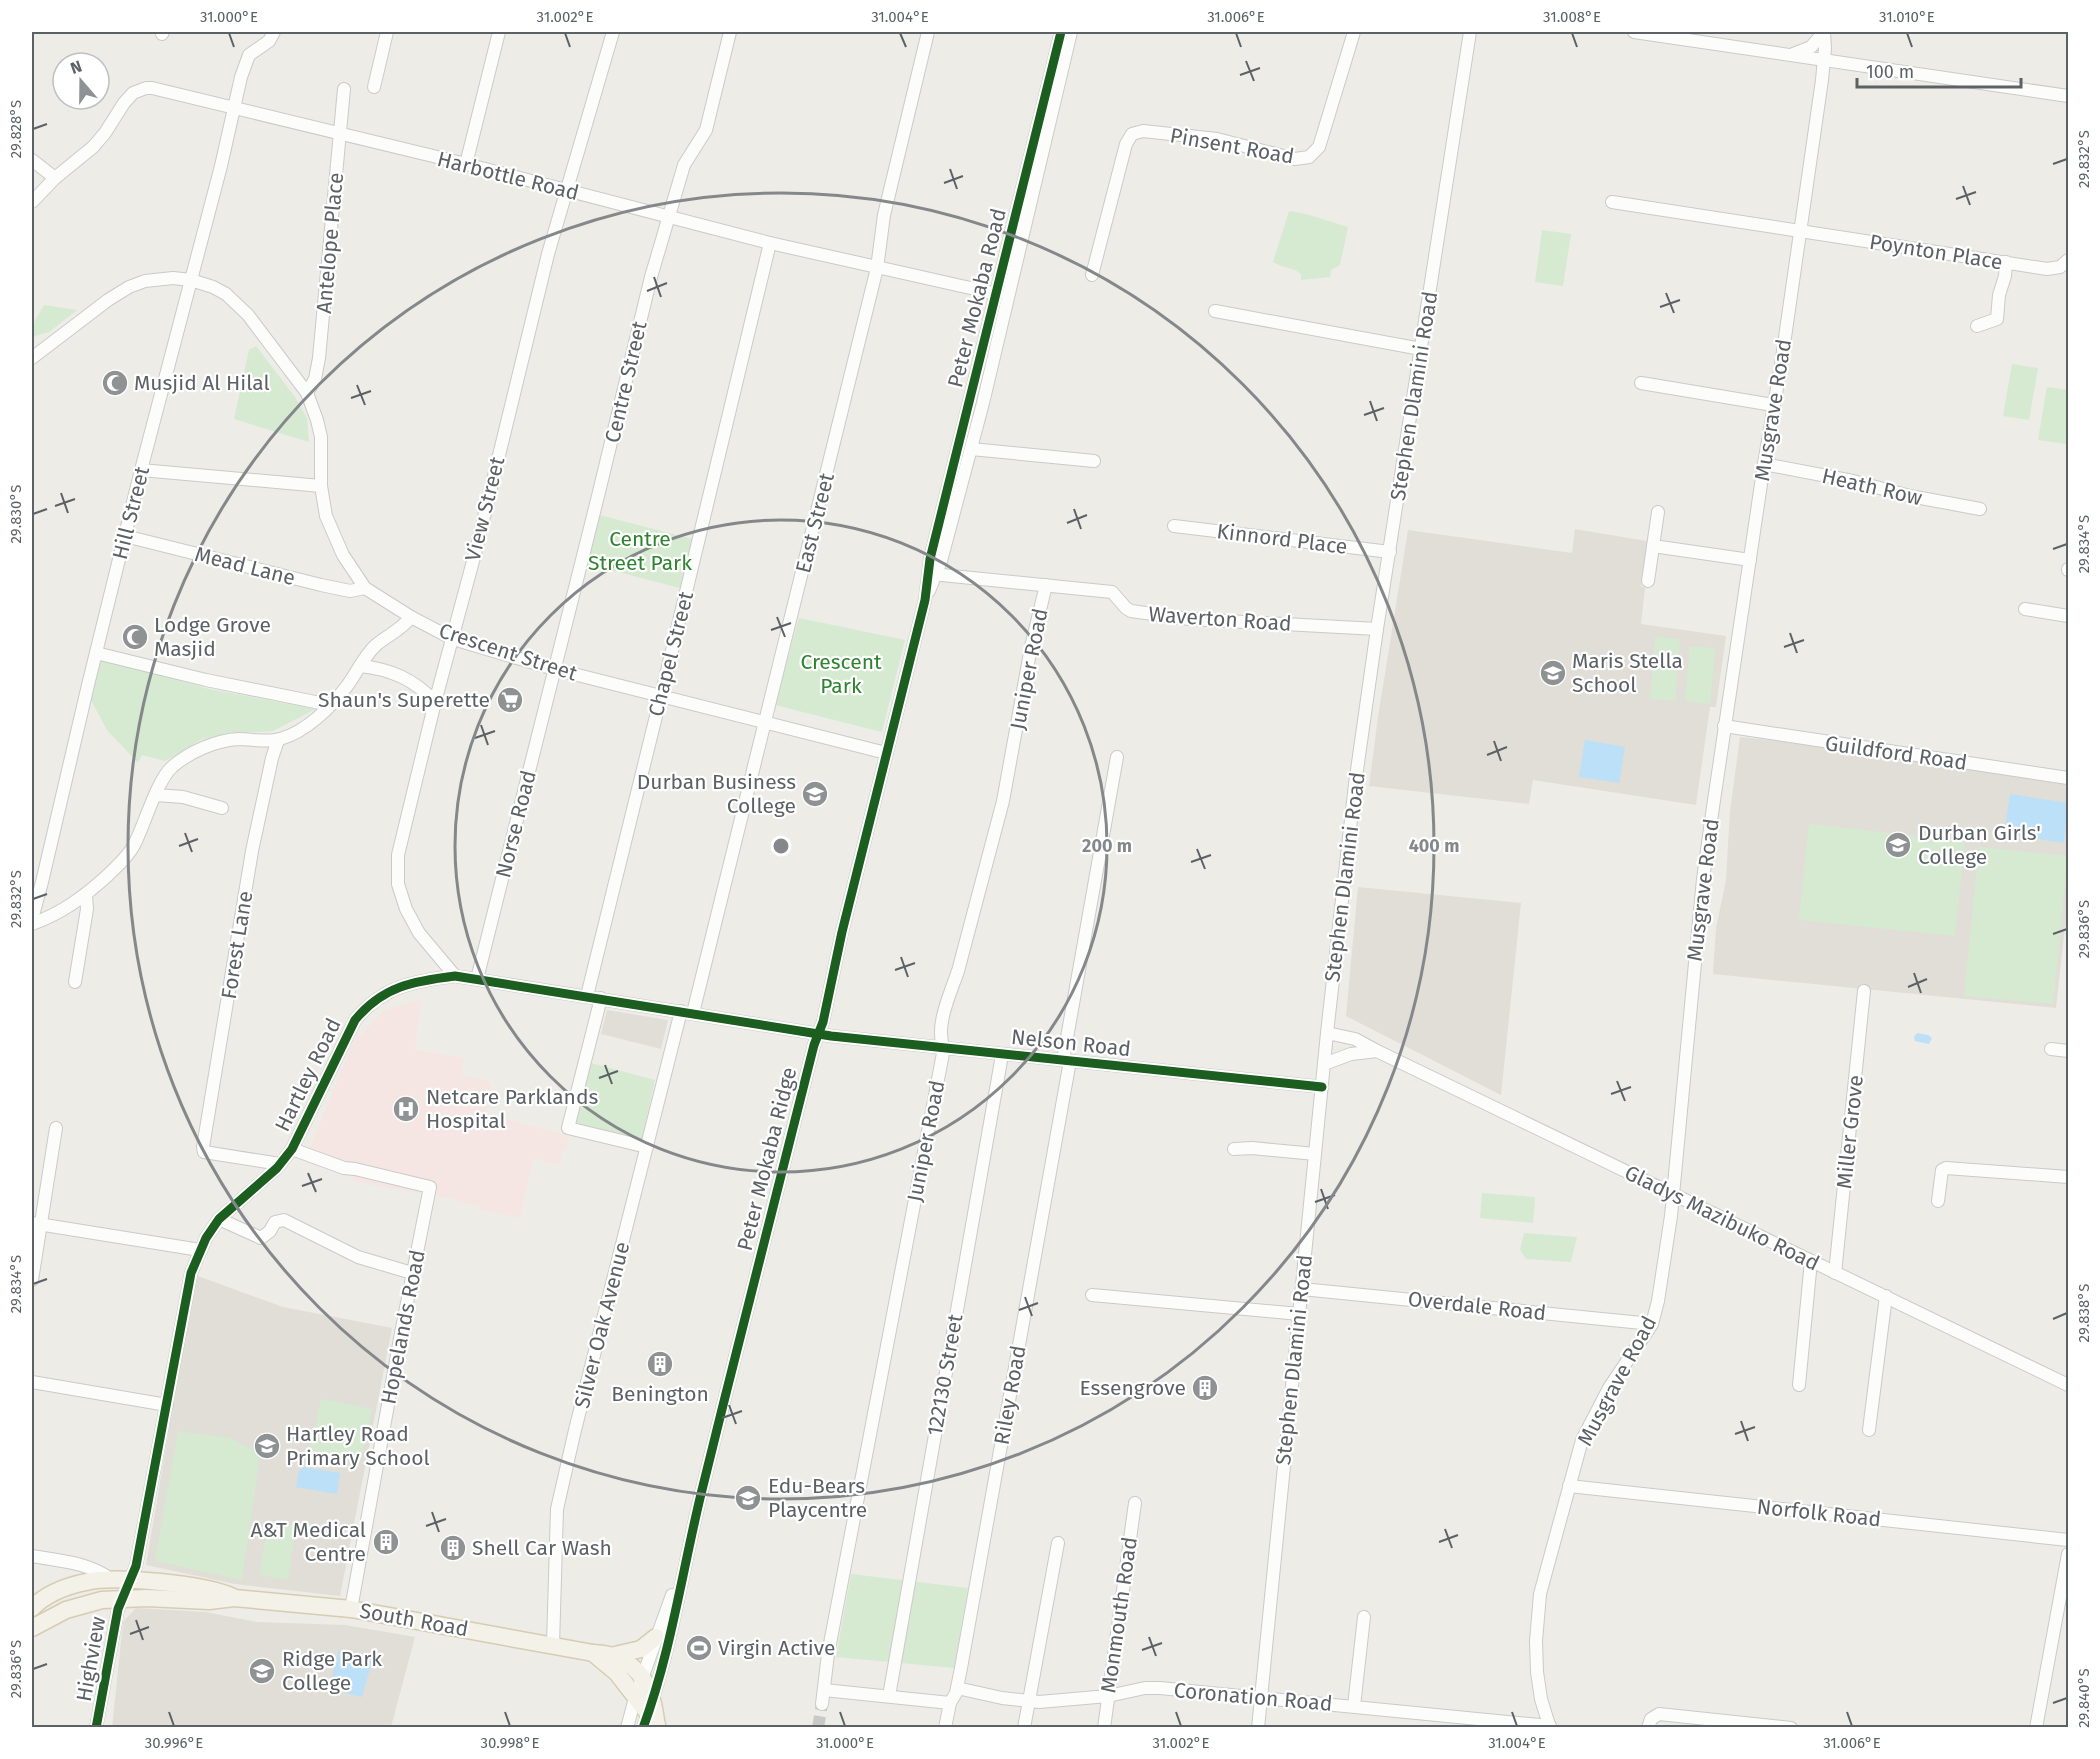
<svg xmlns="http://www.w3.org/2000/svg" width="2100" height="1759" font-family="'Fira Sans',sans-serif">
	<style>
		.education { fill: #e0ded7 }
		.medical { fill: #f6e6e3 }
		.green { fill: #d5ead1 }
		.water { fill: #bbe0f8 }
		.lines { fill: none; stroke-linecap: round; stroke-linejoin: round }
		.minor-tunnel { stroke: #c9c9c7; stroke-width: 12; stroke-dasharray: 12 6; stroke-linecap: butt }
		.minor-casing { stroke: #cacac9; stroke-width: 14 }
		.major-casing { stroke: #d6ccb3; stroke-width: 19 }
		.minor { stroke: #fcfcfb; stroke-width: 12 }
		.major { stroke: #f3f1e8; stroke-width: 16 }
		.cycleway-casing { stroke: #fff; stroke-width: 13 }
		.cycleway { stroke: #1b5e20; stroke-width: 9 }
		.ticks { fill: none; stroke: #5c6166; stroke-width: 2 }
		.ring { fill: none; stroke: #85888a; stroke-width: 3 }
		.labels { text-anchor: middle; stroke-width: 4.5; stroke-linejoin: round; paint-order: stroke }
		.street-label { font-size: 21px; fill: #5c6166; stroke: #fff }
		.poi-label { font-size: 21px; fill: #5c6166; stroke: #fff; text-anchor: start }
		.park-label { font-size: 21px; fill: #2e832f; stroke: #fff }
		.centre { fill: #85888a; stroke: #fff; stroke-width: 3 }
		.ring-label { font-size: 18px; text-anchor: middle; font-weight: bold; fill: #85888a; stroke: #fff; stroke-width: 4.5; stroke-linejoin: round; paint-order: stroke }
		.neatline { fill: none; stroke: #5c6166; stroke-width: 2 }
		.ticks-label { font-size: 15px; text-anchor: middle; fill: #5c6166 }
	</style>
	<rect width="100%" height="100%" fill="#edece7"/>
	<!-- education -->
	<g class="education">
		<path d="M1575,529l72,12 -6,45 4,2 -4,36 85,12 -10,71h-6l-14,98 -163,-25 -4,24 -160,-18 9,-69 30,-187 164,23z"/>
		<path d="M1740,737l82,8 246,40v142h-3l-9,81 -343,-34 3,-46 10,-48 4,-69z"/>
		<path d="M1358,887l163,16 -20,192 -155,-79z"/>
		<path d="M607,1010l61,10 -7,29 -60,-15z"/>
		<path d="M195,1275l88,32 109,21 -52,268 -105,-12 -89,-19z"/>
		<path d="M136,1608l69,4 52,10 88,3 70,12 -24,90 -279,1 11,-106z"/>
	</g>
	<!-- medical -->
	<path class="medical" d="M421,1000l-6,50 49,8 -2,18 26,4 -1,2 4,1 -5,36 7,1 1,-4 75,20 -4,13 -3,3 -2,13 -27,-7 -13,60 -41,-9 1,-3 -27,-7 -99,-17 -4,-17 -41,-15 47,-115 6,-1 21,-23z"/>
	<!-- green -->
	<g class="green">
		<path d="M1289,211l17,3 42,13 -8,38 -9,5 -1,7 -29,3v-6c-8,-7 -18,-6 -28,-12z"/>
		<path d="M1542,230l29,4 -8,52 -28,-4z"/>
		<path d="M44,305l33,5 -28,22 -17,5v-11z"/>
		<path d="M256,346l39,51 12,21 2,24 -75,-23 15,-69z"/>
		<path d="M2012,364l26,4 -9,52 -26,-4z"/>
		<path d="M2047,387l21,3v38l-2,16 -28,-4z"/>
		<path d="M599,515l94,24 -13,49 -93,-24z"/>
		<path d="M799,618l106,22 -23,92 -107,-27z"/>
		<path d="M1655,637l25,2 -5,62 -25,-2z"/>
		<path d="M1690,646l25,2 -5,56 -25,-3z"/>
		<path d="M101,659l108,30 107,20 -43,22 -48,3 -23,5 -37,22 -23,-6 -4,8 -31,-33 -16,-30z"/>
		<path d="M1809,824l156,17 -10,95 -156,-16z"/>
		<path d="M1979,847l89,9 -15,148 -89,-8z"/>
		<path d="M591,1063l64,17 -13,59 -66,-16z"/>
		<path d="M1482,1193l53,4 -2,26 -53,-5z"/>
		<path d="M1524,1233l53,4 -6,25 -45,-3 -6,-9z"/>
		<path d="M321,1399l51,10 -11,51 -51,-11z"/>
		<path d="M178,1431l51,7 31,15 -18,127 -87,-19z"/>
		<path d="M268,1523l28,3 -8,54 -29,-5z"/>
		<path d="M851,1574l117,14 -14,80 -118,-11z"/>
	</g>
	<!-- water -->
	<g class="water">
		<path d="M1585,740l40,7 -6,36 -40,-6z"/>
		<path d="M2010,794l58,9 -4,40 -60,-9z"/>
		<path d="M1917,1033l11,2 4,3 -3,6 -14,-3 -1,-4z"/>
		<path d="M303,1467l37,6 -3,21 -41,-7 3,-16z"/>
		<path d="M339,1650l34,8 -11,39 -33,-8z"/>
	</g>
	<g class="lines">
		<!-- minor-tunnel -->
		<path class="minor-tunnel" d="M818,1728l4,-24"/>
		<!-- minor casing -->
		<g class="minor-casing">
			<g id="minor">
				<path d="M1634,32l434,64"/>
				<path d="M162,34l1,-2"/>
				<path d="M1793,54l18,-7 13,-15"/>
				<path d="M374,87l13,-55"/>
				<path d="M32,160l23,18"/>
				<path d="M466,164l33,-132"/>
				<path d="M32,202l23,-24 38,-31 12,-14 19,-30 9,-10 13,-5h6l314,76 304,79 227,51"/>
				<path d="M1612,202l435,67 13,-2 8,-7"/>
				<path d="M1092,275l34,-131 6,-10 11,-3 74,8 78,20 14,-2 10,-10 35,-115"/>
				<path d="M1215,311l206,38"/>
				<path d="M1977,326l20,-7 2,-24 6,-19 1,-14"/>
				<path d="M32,358l76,-58 21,-13 16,-6 28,-3 18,2 22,7 13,7 22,21 59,78 10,27 4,17v49l5,30 17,39 22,33 46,29 42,22 101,30 332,84"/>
				<path d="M1641,383l132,22"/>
				<path d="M307,393l8,-14 4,-21 25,-269"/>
				<path d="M971,449l123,12"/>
				<path d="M1764,464l89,17 57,15 70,13"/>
				<path d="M141,470l180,16"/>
				<path d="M1174,526l216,26"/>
				<path d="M125,536l196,49 29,6 15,-3"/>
				<path d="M1653,546l97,14"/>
				<path d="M2068,569v1"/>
				<path d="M932,574l180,18 14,16 5,3 58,8 188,10"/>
				<path d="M1648,581l10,-69"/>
				<path d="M929,591l12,-30 42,-158 88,-371"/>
				<path d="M2025,609l43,7"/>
				<path d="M96,653l110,27 124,25"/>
				<path d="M360,666c30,3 54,13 75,36"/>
				<path d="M1724,726l344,52"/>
				<path d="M278,740l-6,18 -20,93 -49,296 1,5 76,12"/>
				<path d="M156,795l27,2 39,11"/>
				<path d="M32,919l10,-37 46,-197 53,-215 80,-304 20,-89 8,-22 20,-14 5,-9"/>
				<path d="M32,924c30,-11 52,-27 76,-49 9,-9 20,-18 26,-30 11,-21 22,-63 38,-78 17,-15 44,-27 67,-28 13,0 28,4 41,0 26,-7 51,-32 67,-53 10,-13 16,-29 29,-41 12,-10 25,-15 35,-28"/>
				<path d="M455,976l-36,-43 -13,-24 -8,-25v-29l37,-153 41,-152 72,-296 65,-222"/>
				<path d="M477,979l121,-483 53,-219 33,-112 22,-35 24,-98"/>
				<path d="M75,982l12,-73 -1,-13"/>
				<path d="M587,996l74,-300 109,-453"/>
				<path d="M601,998l-33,130 79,19"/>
				<path d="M693,1013l184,-745 7,-53 44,-183"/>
				<path d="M1327,1033l28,6 22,12 691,334"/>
				<path d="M2051,1049l17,2"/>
				<path d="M1063,1060l54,-303"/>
				<path d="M1324,1064l27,-10 26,-3"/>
				<path d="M292,1149l52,19 11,1 75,18 -29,146 -50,276"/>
				<path d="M1234,1149l18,-1 63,6"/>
				<path d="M1938,1201l4,-31 4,-2 122,9"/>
				<path d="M219,1219l42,19 9,-7 5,-9 9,-2 74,37 54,16"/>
				<path d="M32,1223l168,27"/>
				<path d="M1835,1273l29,-282"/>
				<path d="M32,1280l24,-152"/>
				<path d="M1302,1289l350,35"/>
				<path d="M1092,1295l207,19"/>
				<path d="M32,1382l135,23"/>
				<path d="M1799,1385l12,-124"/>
				<path d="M1869,1430l17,-134"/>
				<path d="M1569,1486l499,54"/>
				<path d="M32,1556c28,5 56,6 80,24"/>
				<path d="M553,1645l4,-136 18,-79 106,-419"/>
				<path d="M957,1688l45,10 37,4 69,-6 37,-8h15l390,38"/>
				<path d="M824,1690l126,13"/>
				<path d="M889,1696l113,-641"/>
				<path d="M822,1704l6,-50 116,-606c-10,-21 7,-56 14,-77l45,-170 28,-154 15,-62"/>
				<path d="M1354,1706l10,-89"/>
				<path d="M96,1728l22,-119 18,-43 55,-293 15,-35 13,-19 58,-51 15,-19 63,-129c28,-34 59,-39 100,-44l376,60 491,51"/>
				<path d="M627,1728l8,-30 37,-103"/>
				<path d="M643,1728c28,-76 39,-156 58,-234 37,-150 75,-300 113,-449l9,-23 19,-90 83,-332 5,-41 131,-527"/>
				<path d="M945,1728l5,-25 6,-10 5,-25 109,-607"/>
				<path d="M1024,1728l34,-185"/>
				<path d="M1104,1728l31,-225"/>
				<path d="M1258,1728l69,-695 28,-249 22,-155 93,-597"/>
				<path d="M1550,1728l-9,-29 -4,-27 -1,-31 4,-47 42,-154 27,-52 43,-64 6,-23 13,-85 32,-337 10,-72 51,-343 17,-99 41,-285 3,-32 -1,-16"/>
				<path d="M1648,1728l3,-9 8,-5 132,14"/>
				<path d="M2036,1728l32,-174"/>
			</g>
		</g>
		<!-- major casing -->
		<g class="major-casing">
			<g id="major">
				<path d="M32,1608c14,-14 34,-22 54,-26 29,-7 120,2 147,15"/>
				<path d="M32,1628l34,-18 36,-10 45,-2 62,3 25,-3 117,11 242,44c32,1 53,19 60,51 2,8 3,16 4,24"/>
				<path d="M593,1653l24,20 40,52"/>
				<path d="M615,1655l26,-6 15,-12"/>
			</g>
		</g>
		<!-- minor -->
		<use href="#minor" class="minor"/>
		<!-- major -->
		<use href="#major" class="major"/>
		<!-- cycleway casing -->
		<g class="cycleway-casing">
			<g id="cycleway">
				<path d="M96,1728l22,-119 18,-43 55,-293 15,-35 13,-19 58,-51 15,-19 63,-129c28,-34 59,-39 100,-44l376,60 491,51"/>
				<path d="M643,1728c28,-76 39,-156 58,-234 37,-150 75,-300 113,-449l9,-23 19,-90 83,-332 5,-41 131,-527"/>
			</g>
		</g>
		<!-- cycleway -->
		<use href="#cycleway" class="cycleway"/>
	</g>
	<!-- ticks -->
	<path class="ticks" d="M229,33l5,14M565,33l5,14M900,33l6,14M1236,33l5,14M1572,33l5,14M1907,33l5,14M1246,61l8,20M1240,75l20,-7M33,129l14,-5M2053,164l14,-5M950,169l7,20M944,183l19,-7M1963,186l7,19M1956,199l20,-7M654,277l7,20M647,291l20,-8M1666,293l8,20M1660,307l20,-7M357,385l8,20M351,398l20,-7M1370,401l7,20M1364,415l20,-7M61,493l7,20M55,506l20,-7M1074,509l7,20M33,514l14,-5M1067,523l20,-8M2053,549l14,-5M777,617l8,20M771,630l20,-7M1790,633l7,20M1784,647l20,-7M481,725l7,20M475,738l20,-7M1494,741l7,20M1487,755l20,-8M185,833l7,19M179,846l19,-7M1197,849l8,20M1191,862l20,-7M33,899l14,-5M2053,934l14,-5M901,957l7,20M895,970l20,-7M1914,973l7,20M1908,987l19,-8M605,1065l7,19M599,1078l19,-7M1617,1081l8,20M1611,1094l20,-7M308,1173l8,19M302,1186l20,-7M1321,1189l7,20M1315,1202l20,-7M33,1284l14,-5M1025,1297l7,19M1019,1310l19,-7M2053,1319l14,-6M729,1405l7,19M722,1418l20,-7M1741,1421l7,20M1735,1434l20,-7M432,1512l7,20M426,1526l20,-7M1445,1529l7,19M1439,1542l19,-7M136,1620l7,20M130,1634l19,-7M1149,1637l7,19M1142,1650l20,-7M33,1669l14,-5M2053,1703l14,-5M169,1712l5,14M505,1712l5,14M840,1712l5,14M1176,1712l5,14M1512,1712l5,14M1847,1712l5,14"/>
	<!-- distance rings -->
	<g class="ring">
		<circle cx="781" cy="846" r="326"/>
		<circle cx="781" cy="846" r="653"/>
	</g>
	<!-- icons -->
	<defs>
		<g id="mosque-disc" transform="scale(1.35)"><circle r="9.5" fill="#8f9293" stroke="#fff"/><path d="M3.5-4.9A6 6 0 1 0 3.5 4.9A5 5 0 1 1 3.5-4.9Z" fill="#fff"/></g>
		<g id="school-disc" transform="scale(1.35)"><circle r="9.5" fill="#8f9293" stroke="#fff"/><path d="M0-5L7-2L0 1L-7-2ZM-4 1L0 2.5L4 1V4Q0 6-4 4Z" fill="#fff"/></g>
		<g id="supermarket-disc" transform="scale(1.35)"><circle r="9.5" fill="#8f9293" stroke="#fff"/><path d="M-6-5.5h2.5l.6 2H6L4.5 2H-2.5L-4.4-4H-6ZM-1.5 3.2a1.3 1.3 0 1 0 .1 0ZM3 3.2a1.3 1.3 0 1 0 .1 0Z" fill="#fff"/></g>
		<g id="university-disc" transform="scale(1.35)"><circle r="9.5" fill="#8f9293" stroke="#fff"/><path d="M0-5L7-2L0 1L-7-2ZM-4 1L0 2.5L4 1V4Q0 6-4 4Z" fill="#fff"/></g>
		<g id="hospital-disc" transform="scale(1.35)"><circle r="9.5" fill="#8f9293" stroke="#fff"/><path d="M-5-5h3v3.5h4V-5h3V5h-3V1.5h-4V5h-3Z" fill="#fff"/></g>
		<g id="building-disc" transform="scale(1.35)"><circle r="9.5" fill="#8f9293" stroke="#fff"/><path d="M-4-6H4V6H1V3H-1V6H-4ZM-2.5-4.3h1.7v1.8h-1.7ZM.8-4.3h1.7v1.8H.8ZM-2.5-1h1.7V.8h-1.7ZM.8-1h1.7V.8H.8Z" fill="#fff"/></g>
		<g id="stadium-disc" transform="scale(1.35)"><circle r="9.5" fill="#8f9293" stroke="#fff"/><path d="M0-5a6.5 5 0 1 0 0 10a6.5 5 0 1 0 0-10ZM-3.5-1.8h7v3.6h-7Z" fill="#fff"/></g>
	</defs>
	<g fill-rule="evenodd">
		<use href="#mosque-disc" x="115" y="383"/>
		<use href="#mosque-disc" x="135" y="637"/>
		<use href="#school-disc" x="1553" y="673"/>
		<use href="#supermarket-disc" x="510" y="700"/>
		<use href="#university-disc" x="815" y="794"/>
		<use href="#school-disc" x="1898" y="845"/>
		<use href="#hospital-disc" x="406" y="1109"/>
		<use href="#building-disc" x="660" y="1364"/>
		<use href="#building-disc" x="1205" y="1388"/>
		<use href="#school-disc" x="267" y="1446"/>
		<use href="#school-disc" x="748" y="1498"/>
		<use href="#building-disc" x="386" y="1542"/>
		<use href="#building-disc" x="453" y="1548"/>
		<use href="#stadium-disc" x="699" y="1648"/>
		<use href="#school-disc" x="262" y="1671"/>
	</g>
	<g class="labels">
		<!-- street labels -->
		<g class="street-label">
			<text transform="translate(1232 146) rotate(10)" y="7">Pinsent Road</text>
			<text transform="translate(508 176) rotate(14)" y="7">Harbottle Road</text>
			<text transform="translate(330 243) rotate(-85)" y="7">Antelope Place</text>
			<text transform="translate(1936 252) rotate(9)" y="7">Poynton Place</text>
			<text transform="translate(977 298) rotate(-76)" y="7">Peter Mokaba Road</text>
			<text transform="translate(626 382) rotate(-77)" y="7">Centre Street</text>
			<text transform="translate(1414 396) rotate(-81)" y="7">Stephen Dlamini Road</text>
			<text transform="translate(1773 410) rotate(-81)" y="7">Musgrave Road</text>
			<text transform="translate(1872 487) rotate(13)" y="7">Heath Row</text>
			<text transform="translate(485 509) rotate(-76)" y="7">View Street</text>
			<text transform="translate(131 513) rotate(-76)" y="7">Hill Street</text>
			<text transform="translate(815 523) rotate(-76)" y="7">East Street</text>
			<text transform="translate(1282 539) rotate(7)" y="7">Kinnord Place</text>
			<text transform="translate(245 566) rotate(14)" y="7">Mead Lane</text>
			<text transform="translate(1220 619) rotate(4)" y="7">Waverton Road</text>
			<text transform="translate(508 652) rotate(18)" y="7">Crescent Street</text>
			<text transform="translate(671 654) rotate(-76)" y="7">Chapel Street</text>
			<text transform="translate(1029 669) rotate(-79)" y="7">Juniper Road</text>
			<text transform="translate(1896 753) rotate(8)" y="7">Guildford Road</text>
			<text transform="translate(516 824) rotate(-76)" y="7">Norse Road</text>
			<text transform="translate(1345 877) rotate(-83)" y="7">Stephen Dlamini Road</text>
			<text transform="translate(1703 890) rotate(-83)" y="7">Musgrave Road</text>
			<text transform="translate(237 945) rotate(-81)" y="7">Forest Lane</text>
			<text transform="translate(1071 1043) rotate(6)" y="7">Nelson Road</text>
			<text transform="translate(308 1075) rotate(-64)" y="7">Hartley Road</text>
			<text transform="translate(1850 1132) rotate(-84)" y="7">Miller Grove</text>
			<text transform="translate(926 1141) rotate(-79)" y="7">Juniper Road</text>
			<text transform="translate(767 1159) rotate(-76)" y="7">Peter Mokaba Ridge</text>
			<text transform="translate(1722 1218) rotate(26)" y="7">Gladys Mazibuko Road</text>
			<text transform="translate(1477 1306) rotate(6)" y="7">Overdale Road</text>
			<text transform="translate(602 1325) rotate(-76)" y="7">Silver Oak Avenue</text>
			<text transform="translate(403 1327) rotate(-79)" y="7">Hopelands Road</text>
			<text transform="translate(1294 1360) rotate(-84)" y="7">Stephen Dlamini Road</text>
			<text transform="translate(945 1375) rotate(-80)" y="7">122130 Street</text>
			<text transform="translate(1617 1381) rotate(-62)" y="7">Musgrave Road</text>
			<text transform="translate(1010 1395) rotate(-80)" y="7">Riley Road</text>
			<text transform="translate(1819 1513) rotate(6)" y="7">Norfolk Road</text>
			<text transform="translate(1119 1615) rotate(-82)" y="7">Monmouth Road</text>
			<text transform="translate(414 1620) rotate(10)" y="7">South Road</text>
			<text transform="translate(91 1659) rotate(-80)" y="7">Highview</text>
			<text transform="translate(1253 1697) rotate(5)" y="7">Coronation Road</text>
		</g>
		<!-- poi labels -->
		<g class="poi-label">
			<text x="134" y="390">Musjid Al Hilal</text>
			<text x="154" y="632">Lodge Grove<tspan x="154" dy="24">Masjid</tspan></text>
			<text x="1572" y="668">Maris Stella<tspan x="1572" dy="24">School</tspan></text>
			<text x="490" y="707" text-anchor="end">Shaun's Superette</text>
			<text x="796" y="789" text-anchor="end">Durban Business<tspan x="796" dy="24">College</tspan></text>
			<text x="1918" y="840">Durban Girls'<tspan x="1918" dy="24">College</tspan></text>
			<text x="426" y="1104">Netcare Parklands<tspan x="426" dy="24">Hospital</tspan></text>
			<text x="1186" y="1395" text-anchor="end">Essengrove</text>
			<text x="660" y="1401" text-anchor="middle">Benington</text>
			<text x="286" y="1441">Hartley Road<tspan x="286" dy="24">Primary School</tspan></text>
			<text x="768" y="1493">Edu-Bears<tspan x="768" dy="24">Playcentre</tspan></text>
			<text x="366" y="1537" text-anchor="end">A&amp;T Medical<tspan x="366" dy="24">Centre</tspan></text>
			<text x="472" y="1555">Shell Car Wash</text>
			<text x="718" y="1655">Virgin Active</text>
			<text x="282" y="1666">Ridge Park<tspan x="282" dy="24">College</tspan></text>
		</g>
		<!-- park labels -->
		<g class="park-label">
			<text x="640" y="546">Centre<tspan x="640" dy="24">Street Park</tspan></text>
			<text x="841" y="669">Crescent<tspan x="841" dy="24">Park</tspan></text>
		</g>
	</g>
	<circle cx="781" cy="846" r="9" class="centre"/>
	<g class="ring-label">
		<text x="1107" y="852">200 m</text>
		<text x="1434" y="852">400 m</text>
	</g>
	<!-- border -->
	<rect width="2100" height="1759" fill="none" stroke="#ffffff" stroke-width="66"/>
	<!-- north arrow -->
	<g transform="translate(81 81) rotate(340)"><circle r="28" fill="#ffffff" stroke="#bec0c2" stroke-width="1.5"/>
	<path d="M0-4.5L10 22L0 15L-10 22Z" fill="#8f9293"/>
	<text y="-9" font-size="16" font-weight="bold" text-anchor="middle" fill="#5c6166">N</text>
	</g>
	<!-- scale -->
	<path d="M1857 78v9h164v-9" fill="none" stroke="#5c6166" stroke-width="3"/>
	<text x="1866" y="78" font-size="18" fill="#5c6166" stroke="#ffffff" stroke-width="4.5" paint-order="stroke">100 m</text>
	<rect x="33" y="33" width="2034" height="1693" class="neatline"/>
	<g class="ticks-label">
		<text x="229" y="22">31.000°E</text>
		<text x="565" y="22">31.002°E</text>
		<text x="900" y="22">31.004°E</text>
		<text x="1236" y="22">31.006°E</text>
		<text x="1572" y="22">31.008°E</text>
		<text x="1907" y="22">31.010°E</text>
		<text transform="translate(16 129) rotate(-90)" y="5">29.828°S</text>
		<text transform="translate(2084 159) rotate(-90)" y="5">29.832°S</text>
		<text transform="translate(16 514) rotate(-90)" y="5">29.830°S</text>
		<text transform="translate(2084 544) rotate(-90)" y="5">29.834°S</text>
		<text transform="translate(16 899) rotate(-90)" y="5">29.832°S</text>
		<text transform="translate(2084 929) rotate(-90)" y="5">29.836°S</text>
		<text transform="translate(16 1284) rotate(-90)" y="5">29.834°S</text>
		<text transform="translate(2084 1313) rotate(-90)" y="5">29.838°S</text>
		<text transform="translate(16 1669) rotate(-90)" y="5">29.836°S</text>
		<text transform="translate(2084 1698) rotate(-90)" y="5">29.840°S</text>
		<text x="174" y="1748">30.996°E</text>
		<text x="510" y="1748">30.998°E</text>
		<text x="845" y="1748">31.000°E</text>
		<text x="1181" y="1748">31.002°E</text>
		<text x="1517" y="1748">31.004°E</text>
		<text x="1852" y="1748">31.006°E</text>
	</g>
</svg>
